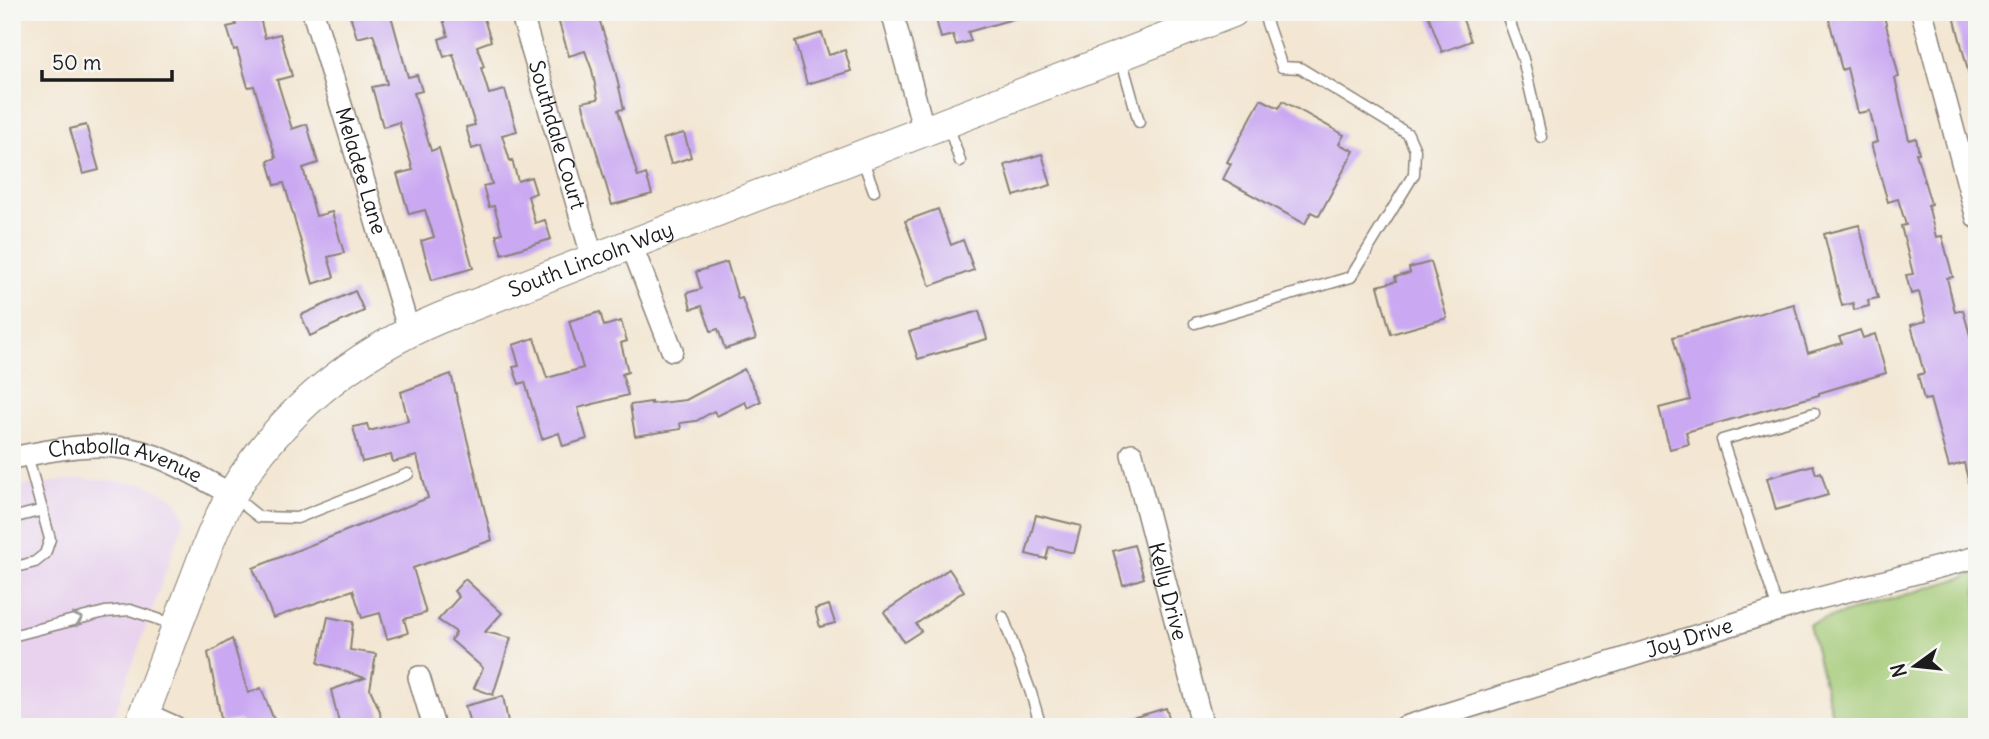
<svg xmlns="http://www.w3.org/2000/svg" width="1989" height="739" font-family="Delius,sans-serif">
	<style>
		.built { fill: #e8d2ee }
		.green { fill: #a3c974; stroke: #607248; stroke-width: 2 }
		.building { fill: #caa9f2 }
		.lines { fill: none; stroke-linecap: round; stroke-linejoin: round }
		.lane-casing { stroke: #888177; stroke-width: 13 }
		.street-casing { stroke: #888177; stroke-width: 24 }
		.secondary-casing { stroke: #888177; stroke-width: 32 }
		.lane { stroke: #fff; stroke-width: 10 }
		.street { stroke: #fff; stroke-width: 21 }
		.secondary { stroke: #fff; stroke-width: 30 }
		.oneway { stroke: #999 }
		.labels { text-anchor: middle; stroke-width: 5; stroke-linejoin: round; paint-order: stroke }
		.street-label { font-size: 21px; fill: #1c1c1c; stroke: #f6f6f2 }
	</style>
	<rect width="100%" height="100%" fill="#f6f6f2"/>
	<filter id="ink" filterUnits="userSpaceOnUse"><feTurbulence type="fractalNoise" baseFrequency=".0143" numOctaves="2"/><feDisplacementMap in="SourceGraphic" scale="14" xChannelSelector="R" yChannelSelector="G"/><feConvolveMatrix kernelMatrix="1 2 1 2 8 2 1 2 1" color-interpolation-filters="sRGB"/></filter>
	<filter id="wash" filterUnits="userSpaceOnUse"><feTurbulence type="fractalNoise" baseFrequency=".00686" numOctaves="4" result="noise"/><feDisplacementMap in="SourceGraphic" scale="28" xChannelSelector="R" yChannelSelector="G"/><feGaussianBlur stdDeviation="1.57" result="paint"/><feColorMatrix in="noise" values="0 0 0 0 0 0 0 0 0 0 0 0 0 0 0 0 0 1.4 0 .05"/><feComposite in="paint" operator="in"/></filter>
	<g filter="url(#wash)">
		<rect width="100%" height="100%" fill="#f3e6d2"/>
		<!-- built -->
		<path class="built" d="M82,479l63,5 30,15 10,19 -75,209h-98v-240z"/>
		<!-- green -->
		<path class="green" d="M1977,573v154h-142l-26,-103z"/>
		<g id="blocks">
			<!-- building -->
			<g class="building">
				<path d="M232,12h24l2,7 2,-1 5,20 15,-4 12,42 -15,4 15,49 15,-5 11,39 -15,5 13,48 16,-4 12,41 -16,4 6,20 -21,7 -29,-101 -9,2 -7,-24 8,-3 -22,-72 -6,1 -11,-38 -3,1 -7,-23 9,-2z"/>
				<path d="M349,12h41l18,65 9,-2 5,16 -8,2 17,58 8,-3 34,120 -41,12 -11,-39 13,-4 -9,-27 -16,4 -12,-40 16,-4 -14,-48 -16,5 -11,-40 15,-3 -7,-29 -7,-21 -16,4z"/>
				<path d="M441,12h41l9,29 -14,5 7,21 -3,1 8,26 16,-4 12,41 -15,4 8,26 2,-1 6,21 13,-4 5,16 -8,3 7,27 10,-3 6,19 -49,15 -6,-19 6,-2 -8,-27 -5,1 -6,-21 9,-2 -11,-38 -9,3 -6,-22 9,-2 -22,-71 -9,3 -5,-18 9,-3z"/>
				<path d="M569,12h28l18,58 9,39 -6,1 20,67 8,-3 6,20 -40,11 -30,-103 16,-3 -6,-29 -7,-19 -16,5 -12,-40z"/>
				<path d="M934,12h88l1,4 -55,16 3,9 -15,4 -3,-10 -12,3z"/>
				<path d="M1427,12h33l11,29 -29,11z"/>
				<path d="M1827,12h56l16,65 -4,1 14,62 7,-2 3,15h-3l15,51 -3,1 8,32 6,-1 11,41 -6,1 8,34 8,-2 12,43 2,14v124l-6,1 -7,-29 -15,4 -19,-68 -6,1 -6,-25 6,-2 -13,-48 15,-4 -7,-29 -8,2 -5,-19 7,-1 -12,-48 5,-1 -8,-26 -10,3 -17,-58 6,-2 -7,-31 -12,2 -11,-45 -5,2z"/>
				<path d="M1953,12h24v74l-5,1z"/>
				<path d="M822,33l7,22 16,-5 6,21 -44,13 -12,-43z"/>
				<path d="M1261,99l18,9 4,-7 61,34 -5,9 15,7 -35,65 -8,-4 -6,12 -82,-45 8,-15 -4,-2z"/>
				<path d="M86,125l13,45 -16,4 -13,-45z"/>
				<path d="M684,133l7,24 -20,7 -8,-25z"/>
				<path d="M1042,154l9,31 -37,11 -9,-31z"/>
				<path d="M938,209l13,36 12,-5 11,30 -44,16 -25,-65z"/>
				<path d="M1859,225l19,73 -10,2 1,6 -15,4 -1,-7 -11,3 -18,-72z"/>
				<path d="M727,262l11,37 4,-1 14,41 -31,10 -7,-20 -7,2 -9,-25 -11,3 -4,-16 14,-4 -5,-17z"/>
				<path d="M1431,262l16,56 -56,16 -13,-48 18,-5 -1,-4 15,-4 -1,-5z"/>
				<path d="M355,291l9,20 -54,25 -9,-21z"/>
				<path d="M1794,304l14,49 34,-10 -3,-6 21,-7 3,8 12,-4 11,39 -67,20v2l-133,37 3,12 -19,5 -11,-41 31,-8 -17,-63z"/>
				<path d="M979,311l8,28 -69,20 -9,-27z"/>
				<path d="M600,312l4,14 17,-5 6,20 -6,2 7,29 -6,2 6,21 -50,13 9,31 -24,7 -4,-13 -17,6 -17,-57 -6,2 -6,-17 6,-1 -6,-21 21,-7 13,40 36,-10 -14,-47z"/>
				<path d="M744,369l17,32 -13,7 -3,-6 -28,14 -3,-5 -18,10 -16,2 1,6 -46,7 -5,-31 21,-3v2l35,-4z"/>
				<path d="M451,374l41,166 -79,28 13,45 -22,6 4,14 -21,6 -7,-26 -18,5 -9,-28 -80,28 -20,-50 175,-70 -11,-42 -24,6 -2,-7 -29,7 -9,-35 14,-3 2,7 39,-10 -7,-29z"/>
				<path d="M1813,465l3,9 5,-2 7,23 -52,15 -9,-32z"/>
				<path d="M1036,515l45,11 -7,27 -25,-6 -3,12 -20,-5z"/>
				<path d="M1134,545l10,33 -21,7 -10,-34z"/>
				<path d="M949,569l15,22 -48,33 5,7 -17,11 -20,-30z"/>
				<path d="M465,579l37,34 -17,19 26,6 -18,57 -19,-7 9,-20 -32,-28 5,-8 -18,-12 21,-23 -5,-6z"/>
				<path d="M829,605l6,18 -15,4 -5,-18z"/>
				<path d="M328,617l25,5 -3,28 26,4 -6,35 10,22 1,16h-41l-9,-37 34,-12 -47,-15z"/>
				<path d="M232,639l16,54 13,-5 16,39h-35l-2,-7 -18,3 -14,-70z"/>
				<path d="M503,696l6,31h-38l-6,-21z"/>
				<path d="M1166,708l6,19h-57v-4z"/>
			</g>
		</g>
	</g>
	<g filter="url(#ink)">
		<use href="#blocks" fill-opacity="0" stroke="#888177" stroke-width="2"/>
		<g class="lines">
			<!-- lane casing -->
			<g class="lane-casing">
				<g id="lane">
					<path d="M1506,12l17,47 18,78"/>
					<path d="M1121,58l18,64"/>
					<path d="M948,124l12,37"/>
					<path d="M862,158l12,33"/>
					<path d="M1195,323l156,-46 63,-103 1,-24 -7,-16 -108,-66 -18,-1 -19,-55"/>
					<path d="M234,497l25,20 38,1 111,-44"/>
					<path d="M12,518l31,-8"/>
					<path d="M12,568l23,-6 10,-8 5,-15 -23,-84"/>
					<path d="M1778,610l-56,-170 92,-27"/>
					<path d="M1003,617l28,76 10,34"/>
					<path d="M12,636l93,-24 25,-2 46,15"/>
				</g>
			</g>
			<!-- street casing -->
			<g class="street-casing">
				<g id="street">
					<path id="s1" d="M313,12l96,319"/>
					<path id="s2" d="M521,12l72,247"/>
					<path d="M892,12l32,119"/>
					<path d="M1922,12l55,206"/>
					<path d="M631,244l41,106"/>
					<path id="s3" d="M1132,454l71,273"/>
					<path id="s4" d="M12,458c48,-10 96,-20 143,-2 27,10 52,25 77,39"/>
					<path d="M419,677l15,50"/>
					<path d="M144,713l31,14"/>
					<path id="s5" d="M1405,727l396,-124 176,-46"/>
				</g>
			</g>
			<!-- secondary casing -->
			<g class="secondary-casing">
				<g id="secondary">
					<path id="s6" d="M139,727c17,-45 34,-90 51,-135 13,-33 24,-67 42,-98 49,-82 120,-139 208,-176l793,-306"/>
				</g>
			</g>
			<!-- lane -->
			<use href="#lane" class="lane"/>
			<!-- street -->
			<use href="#street" class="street"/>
			<!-- secondary -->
			<use href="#secondary" class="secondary"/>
		</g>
		<!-- one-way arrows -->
		<defs><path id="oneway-chevron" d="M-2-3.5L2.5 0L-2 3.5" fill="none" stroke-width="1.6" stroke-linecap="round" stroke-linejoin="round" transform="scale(1.75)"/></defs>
		<use class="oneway" href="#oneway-chevron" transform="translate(78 619) rotate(-14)"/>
	</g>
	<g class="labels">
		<!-- street labels -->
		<g class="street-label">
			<text dy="7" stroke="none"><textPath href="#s2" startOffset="128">Southdale Court</textPath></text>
			<text dy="7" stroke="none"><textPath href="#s1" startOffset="166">Meladee Lane</textPath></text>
			<text dy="7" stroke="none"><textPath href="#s6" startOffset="690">South Lincoln Way</textPath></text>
			<text dy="7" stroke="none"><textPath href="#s4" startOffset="116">Chabolla Avenue</textPath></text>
			<text dy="7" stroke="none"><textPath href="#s3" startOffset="142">Kelly Drive</textPath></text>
			<text dy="7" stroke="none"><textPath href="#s5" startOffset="298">Joy Drive</textPath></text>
		</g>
	</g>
	<!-- margin -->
	<rect width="1989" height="739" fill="none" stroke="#f6f6f2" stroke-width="42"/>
	<!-- north arrow -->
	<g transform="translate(1915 666) rotate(255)" stroke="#f6f6f2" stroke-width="5" paint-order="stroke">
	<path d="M0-5L12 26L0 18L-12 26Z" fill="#1c1c1c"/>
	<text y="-10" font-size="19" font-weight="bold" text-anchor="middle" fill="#1c1c1c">N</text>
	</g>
	<!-- scale -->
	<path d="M42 70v10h130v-10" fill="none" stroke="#1c1c1c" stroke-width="3.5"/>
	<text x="52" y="70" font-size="21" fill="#1c1c1c" stroke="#f6f6f2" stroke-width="5" paint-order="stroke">50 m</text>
</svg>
